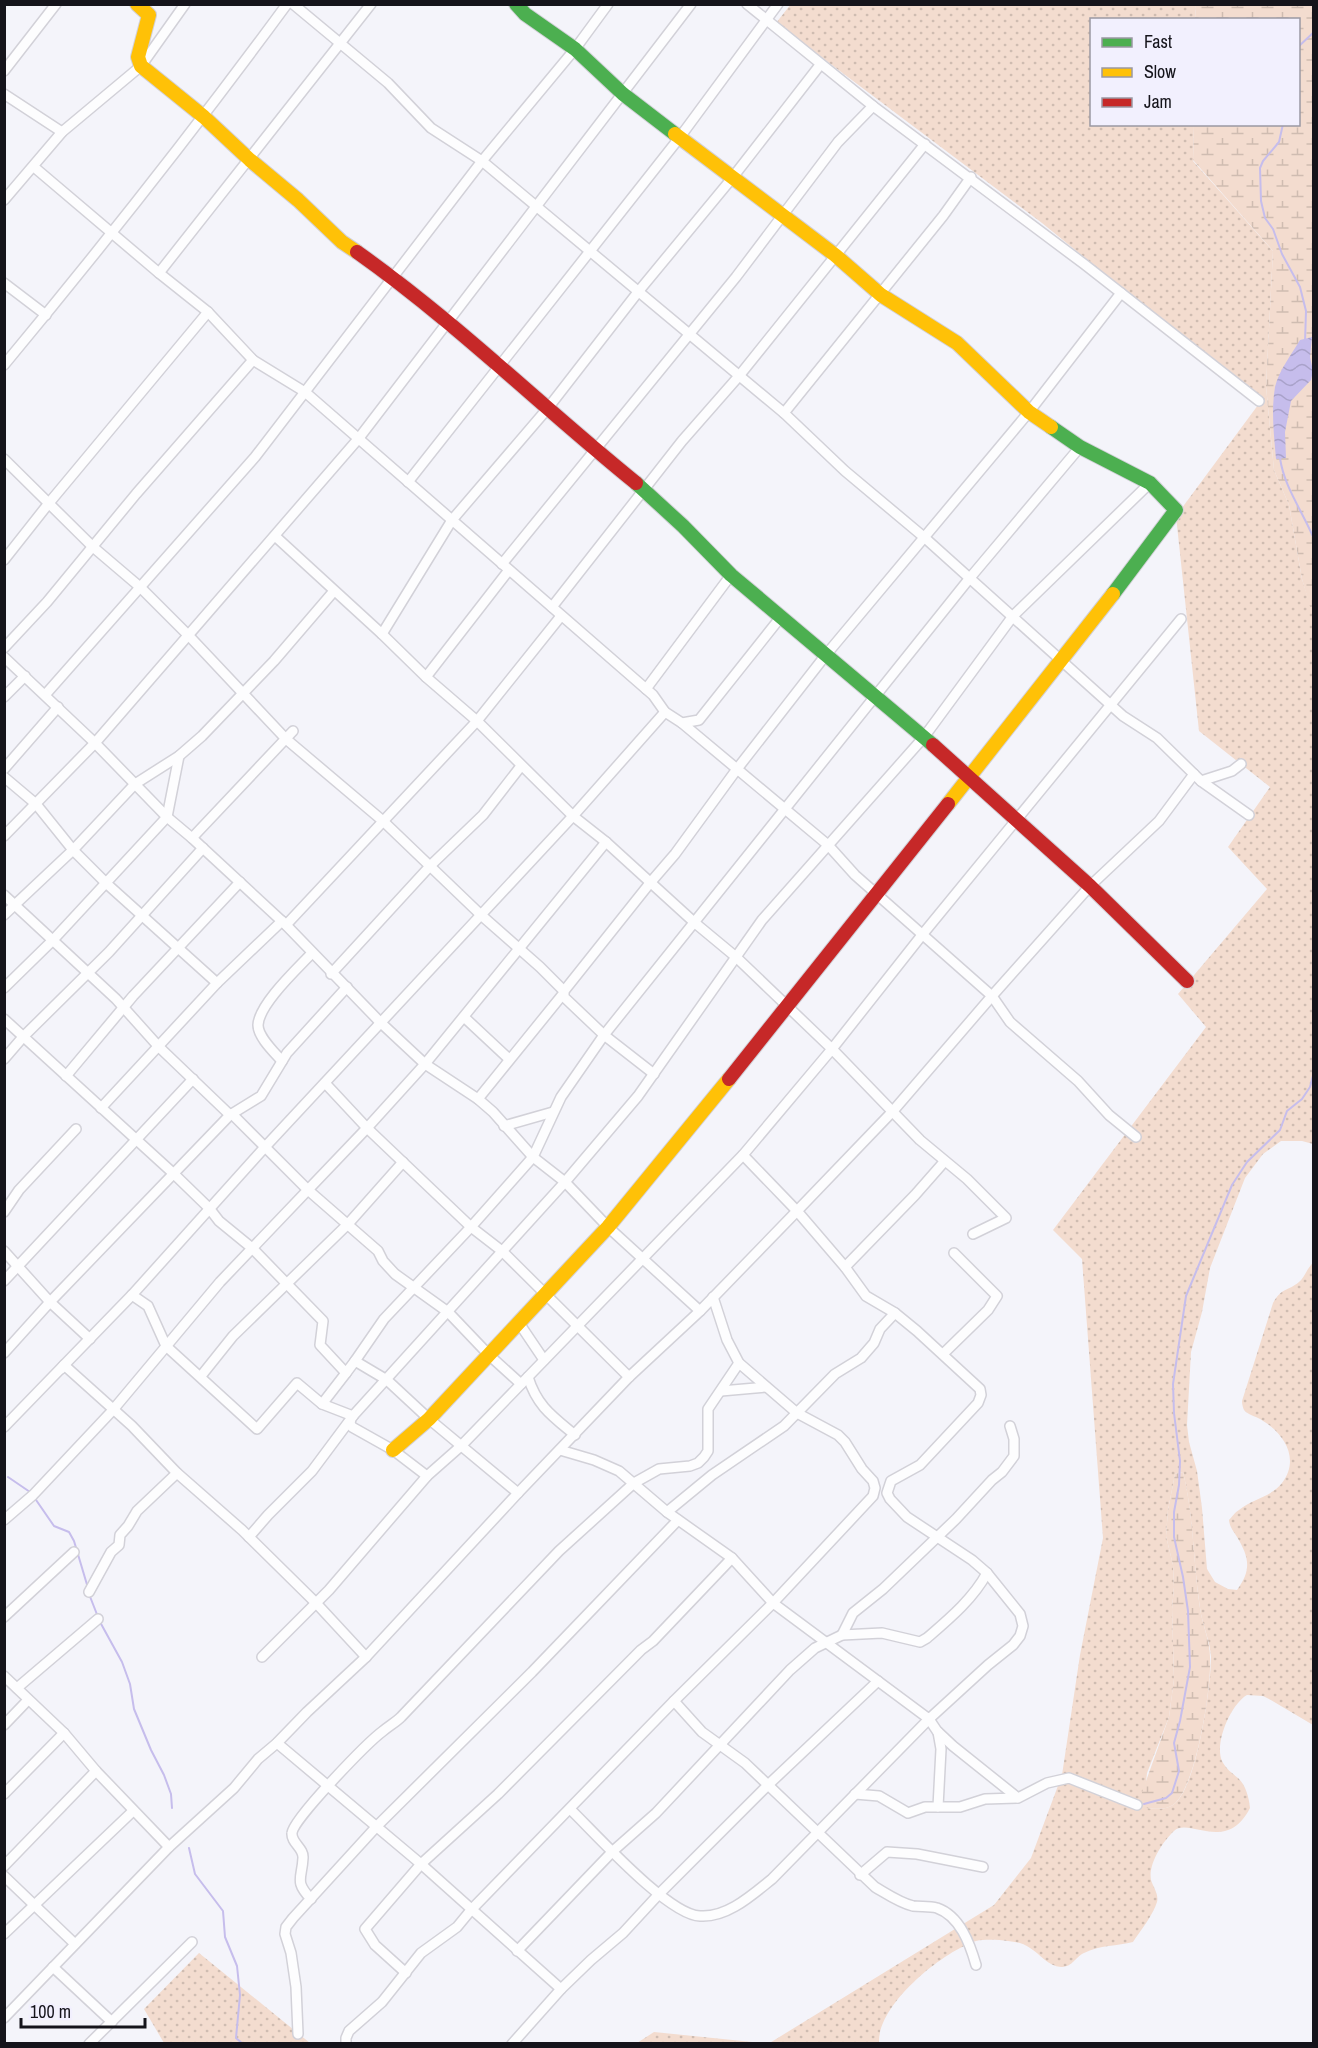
<svg xmlns="http://www.w3.org/2000/svg" width="1318" height="2048" font-family="'Archivo Narrow',sans-serif">
	<style>
		.grass { fill: url(#grass-dots); fill-rule: evenodd }
		.wetland { fill: url(#wetland-marsh) }
		.water { fill: url(#water-waves) }
		.lines { fill: none; stroke-linecap: round; stroke-linejoin: round }
		.stream { stroke: #c6bdec; stroke-width: 2 }
		.street-casing { stroke: #d2d1d8; stroke-width: 12 }
		.fast-casing { stroke: #d2d1d8; stroke-width: 16 }
		.slow-casing { stroke: #d2d1d8; stroke-width: 16 }
		.jam-casing { stroke: #d2d1d8; stroke-width: 16 }
		.street { stroke: #fdfdfe; stroke-width: 9 }
		.fast { stroke: #4caf50; stroke-width: 14 }
		.slow { stroke: #ffc107; stroke-width: 14 }
		.jam { stroke: #c62828; stroke-width: 14 }
	</style>
	<defs>
		<pattern id="grass-dots" width="8" height="8" patternUnits="userSpaceOnUse" patternTransform="scale(1.5)"><rect width="8" height="8" fill="#f3dccf"/><path d="M2 2h.1M6 6h.1" fill="none" stroke="#cfbcb1" stroke-width="1.8" stroke-linecap="round"/></pattern>
		<pattern id="wetland-marsh" width="20" height="14" patternUnits="userSpaceOnUse" patternTransform="scale(1.5)"><rect width="20" height="14" fill="#f3dccf"/><path d="M1 5h8M5 5V1M11 12h8M15 12V8" fill="none" stroke="#cfbcb1"/></pattern>
		<pattern id="water-waves" width="16" height="10" patternUnits="userSpaceOnUse" patternTransform="scale(1.5)"><rect width="16" height="10" fill="#c6bdec"/><path d="M0 5q4-4 8 0t8 0" fill="none" stroke="#a9a2ca"/></pattern>
	</defs>
	<rect width="100%" height="100%" fill="#f4f4fa"/>
	<!-- grass -->
	<g class="grass">
		<path d="M791,4l405,1 -1,14 -103,1v104l102,1 -1,36 80,90 -7,135 8,84 15,35 13,74 12,38 -1,527 -11,-3h-21l-18,13 -18,24 -35,90 -8,44 -11,40 -4,73 2,17 8,29 5,37 5,61 8,13 13,7 9,1c15,-20 12,-33 0,-53 -4,-7 -7,-9 -8,-17 3,-3 6,-8 10,-10 13,-11 32,-13 43,-27 19,-25 1,-51 -22,-64 -5,-3 -12,-4 -16,-9 -1,-2 -2,-6 -2,-9l31,-98c9,-16 14,-11 26,-21 6,-5 8,-14 14,-19v462l-44,-26 -6,-3 -16,-1c-16,9 -33,48 -25,66 4,8 10,12 16,17 8,7 11,20 12,30 -23,46 -61,9 -76,23 -11,10 -26,33 -23,49 2,7 8,14 6,22 -4,13 -16,28 -24,40 -15,4 -34,3 -49,11 -9,4 -11,14 -23,14 -13,-1 -21,-13 -31,-19 -6,-5 -14,-6 -22,-7 -9,-1 -22,-2 -32,0 -34,11 -99,64 -97,102l-111,1 226,-139 37,-47 31,-83 18,-120 23,-117 -21,-279 -29,-29 153,-203 -28,-33 89,-105 -39,-42 42,-60 -71,-56 -23,-215 85,-115 -219,-178 -266,-200zM1183,1472c11,45 10,91 17,136 2,16 10,32 11,49 0,28 -14,132 -38,148 -9,6 -20,3 -30,3l4,-35 22,-56 5,-38 -2,-70 2,-22 -1,-22 -7,-29 2,-26 7,-36z"/>
		<path d="M199,1953l111,90h-146l-20,-34z"/>
		<path d="M654,2032l108,11h-125z"/>
	</g>
	<!-- wetland -->
	<g class="wetland">
		<path d="M1196,5h117v612l-11,-38 -13,-74 -15,-35 -8,-84 7,-135 -80,-91 1,-35 104,-1v-104l-103,-1z"/>
		<path d="M1183,1472c11,44 10,91 17,136 2,16 10,32 10,49 2,28 -14,132 -37,148 -9,6 -20,3 -30,3l-3,-1 1,-12 28,-78 5,-38 -2,-70 2,-22 -1,-22 -7,-29 2,-26 7,-36z"/>
	</g>
	<!-- water -->
	<path class="water" d="M1312,337l-2,20 3,14 -2,9 -20,21 -6,31 1,26 -10,1c-2,-23 -5,-49 -1,-72 4,-17 17,-33 25,-47z"/>
	<g class="lines">
		<!-- stream -->
		<g class="stream">
			<path d="M1298,47l16,-15"/>
			<path d="M1283,124l-4,18 -16,19 -3,7 1,33 4,17 8,11 9,25 18,33 6,24 -1,31"/>
			<path d="M1280,458c4,29 23,54 34,81"/>
			<path d="M8,1477l22,15"/>
			<path d="M34,1497l20,29 15,6 5,9 14,47"/>
			<path d="M89,1594l9,23"/>
			<path d="M100,1622l22,40 8,22 4,25 17,41 13,25 7,19 1,14"/>
			<path d="M1144,1804l22,-6 6,-5 7,-22 -5,-28 6,-22 10,-54 -2,-56 -5,-34 -9,-40v-25l5,-27 1,-24 -6,-48 -1,-29 13,-88 46,-111 15,-23 33,-32 7,-19 15,-12 8,-12 4,-15"/>
			<path d="M189,1848l6,26 28,37 2,26 12,29 3,29 -4,43 7,6"/>
		</g>
		<!-- street casing -->
		<g class="street-casing">
			<g id="street">
				<path d="M293,4l95,79 43,45 51,33 302,252 61,58 80,67 198,178 34,22 44,43 48,34"/>
				<path d="M747,4l126,102 211,158 175,137"/>
				<path d="M4,71l52,-67"/>
				<path d="M4,94l58,38"/>
				<path d="M34,167l125,106 49,39 45,48 52,32 348,303 12,17 17,11 17,-3 81,-102"/>
				<path d="M4,200l58,-68 79,-66 44,-62"/>
				<path d="M159,273l212,-269"/>
				<path d="M4,283l42,32"/>
				<path d="M4,365c98,-118 192,-237 283,-361"/>
				<path d="M784,413l159,-197 28,-39"/>
				<path d="M4,459l89,88 47,40 50,50 96,102 97,82 98,94 59,52 24,24"/>
				<path d="M408,482l272,-345 98,-133"/>
				<path d="M275,536l107,98 44,43 51,44 96,95 33,26 89,81 41,34 96,92 90,-114 259,-316"/>
				<path d="M4,560l45,-57 159,-191"/>
				<path d="M502,564l234,-287 102,-135 35,-36"/>
				<path d="M552,607l130,-166 57,-65 186,-232"/>
				<path d="M382,634l70,-114 96,-112 90,-116 95,-115 87,-112"/>
				<path d="M4,648l43,-46 89,-108 117,-134"/>
				<path d="M4,657l91,86 72,74 25,21 94,87 94,97 45,42 53,35 15,13 40,45 32,25 43,45 92,84"/>
				<path d="M426,677l83,-107"/>
				<path d="M646,689l85,-114"/>
				<path d="M45,695l210,-238 227,-296 93,-112 33,-45"/>
				<path d="M4,697l21,-21"/>
				<path d="M682,723l146,122 27,30 137,121 18,26 68,59 31,34 27,22"/>
				<path d="M4,769l54,-62"/>
				<path d="M4,777l32,27 37,46 34,34 110,99"/>
				<path d="M1201,781l31,-10 9,-7"/>
				<path d="M4,836l91,-93 264,-305 332,-434"/>
				<path d="M192,838l101,-107"/>
				<path d="M4,895l112,104 43,48 71,68"/>
				<path d="M4,915l69,-65 62,-66 44,-28 23,-20 72,-75 60,-70"/>
				<path d="M286,925l191,-204 84,-105"/>
				<path d="M331,974l100,-109 52,-50 38,-49"/>
				<path d="M4,988l49,-48 114,-123 12,-61"/>
				<path d="M464,1017l45,42"/>
				<path d="M4,1019l170,155 35,34 10,13 33,27 71,73 -3,24 26,28 9,-12 32,19 42,39 89,74"/>
				<path d="M4,1059l19,-22 86,-85 94,-104"/>
				<path d="M282,1061c-8,-9 -24,-24 -24,-36 1,-21 40,-57 54,-72"/>
				<path d="M654,1074l-50,-39 -40,-38v-6l86,-108 25,-29 62,-85 88,-113 204,-244 92,-119"/>
				<path d="M66,1076l67,-80 107,-114"/>
				<path d="M325,1083l42,45 104,99 31,24 127,126"/>
				<path d="M478,1099l85,-105"/>
				<path d="M101,1108l116,-125 65,-62"/>
				<path d="M232,1114l76,76 70,61 5,10 12,13 53,38 41,43 32,29"/>
				<path d="M504,1126l49,-14"/>
				<path d="M4,1212l15,-22 57,-61"/>
				<path d="M4,1251l46,51 40,37"/>
				<path d="M845,1267l70,-72 29,-33"/>
				<path d="M4,1281l189,-202"/>
				<path d="M132,1295l16,11 18,40 91,83 40,-46 25,21 31,12 -41,55 -44,44 -19,22"/>
				<path d="M519,1323l25,37"/>
				<path d="M4,1353l46,-51 180,-187 31,-19 26,-43 60,-66"/>
				<path d="M943,1354l45,-44 9,-14 -43,-43"/>
				<path d="M355,1361l29,-42 87,-92 62,-70 28,-60 43,-62 365,-456 111,-132"/>
				<path d="M61,1369l3,-4 68,61 45,47 65,57 74,73 50,54"/>
				<path d="M201,1376l32,-40 115,-112 55,-62"/>
				<path d="M528,1377c9,29 24,39 47,58"/>
				<path d="M721,1391l45,-4"/>
				<path d="M322,1404l24,-31"/>
				<path d="M4,1427l128,-132 133,-148 308,-331 92,-104"/>
				<path d="M560,1450l34,10 25,11 48,41 65,46 41,45 156,116 59,-54 25,-20 7,-9 3,-10 -3,-12 -33,-41 -15,-13 -65,-43 -17,-18 -3,-6 4,-12 29,-16 58,-62 3,-8 -1,-6 -63,-58 -22,-18 -29,-17 -21,-29 -48,-56 -54,-56"/>
				<path d="M427,1476l-34,-26 -41,-23 -2,-4 1,-5 214,-236 73,-86 124,-176 162,-183 89,-121 137,-133"/>
				<path d="M667,1512l45,-37 72,-49 51,-52 26,-16 13,-15 6,-14 15,-16"/>
				<path d="M4,1520l29,-25 79,-84 108,-129 147,-154 58,-64 181,-222"/>
				<path d="M89,1592l22,-40 8,-7 1,-10 8,-9 9,-15 40,-38"/>
				<path d="M4,1617l70,-65"/>
				<path d="M842,1635l11,-22 30,-24 73,-70 36,-39 10,-8 12,-16v-17l-4,-13"/>
				<path d="M262,1657l67,-67 98,-114 34,-30 282,-291 89,-106 88,91 47,39 39,39 -33,16"/>
				<path d="M4,1676l60,57 32,38 73,76"/>
				<path d="M17,1688l81,-69"/>
				<path d="M674,1701l28,31 43,31 130,124c12,7 25,16 38,19 8,1 16,0 24,2 23,8 33,36 39,57"/>
				<path d="M4,1725l24,-25"/>
				<path d="M938,1732l3,17 -3,58"/>
				<path d="M277,1743l144,121 140,125"/>
				<path d="M4,1794l60,-61"/>
				<path d="M855,1794l24,2 29,17 17,-6h35l25,-8 32,-1"/>
				<path d="M570,1809c25,24 98,106 130,107 27,2 52,-21 72,-37l157,-160 8,12 16,15 65,52 29,-15 22,-5 68,27"/>
				<path d="M4,1866l92,-95"/>
				<path d="M860,1875l27,-23 30,2 66,13"/>
				<path d="M4,1876l71,68"/>
				<path d="M311,1899c-17,-18 -9,-20 -8,-41 1,-10 -12,-15 -11,-25 1,-14 76,-91 91,-102 6,-5 13,-9 18,-14l158,-166 75,-68 25,-14 31,-3 8,-3 6,-6 4,-6v-42l31,-46"/>
				<path d="M4,1934l129,-123"/>
				<path d="M517,1951l96,-100 43,-38 134,-143 25,-22 27,-13 40,-2 38,9 7,-4c22,-19 46,-39 60,-65"/>
				<path d="M53,1967l59,55"/>
				<path d="M406,1973l-31,-28 -10,-16 56,-65 77,-70 143,-144 12,-9 79,-83"/>
				<path d="M4,2018l165,-171 65,-59 24,-29 19,-16 30,-31 59,-55 152,-164 111,-116 71,-66 97,-100 96,-100 99,-115 98,-110 69,-65 35,-47"/>
				<path d="M298,2034l-2,-47 -5,-34 -6,-19 1,-7 7,-9 84,-92 155,-154 146,-152"/>
				<path d="M89,2044l103,-102"/>
				<path d="M346,2044v-6l3,-7 33,-29 39,-49 36,-26 14,-17 203,-209 99,-98 100,-107 2,-8 -2,-7 -11,-12 -17,-27 -7,-7 -41,-22 -58,-50 -12,-23 -14,-43"/>
				<path d="M512,2044l49,-55 30,-29 32,-27 36,-39 109,-109 110,-104"/>
			</g>
		</g>
		<!-- fast casing -->
		<g class="fast-casing">
			<g id="fast">
				<path d="M516,4l9,10 50,35 48,45 52,40"/>
				<path d="M1051,427l29,20 70,36 26,27 -63,84"/>
				<path d="M636,483l47,43 48,49 202,170"/>
			</g>
		</g>
		<!-- slow casing -->
		<g class="slow-casing">
			<g id="slow">
				<path d="M137,4l12,11 -11,42 3,9 63,51 46,43 48,40 44,42 15,10"/>
				<path d="M675,134l160,121 46,40 76,48 72,69 22,15"/>
				<path d="M948,804l165,-210"/>
				<path d="M393,1450l36,-31 179,-192 121,-148"/>
			</g>
		</g>
		<!-- jam casing -->
		<g class="jam-casing">
			<g id="jam">
				<path d="M357,252c99,70 185,155 279,231"/>
				<path d="M933,745l157,141 97,95"/>
				<path d="M729,1079l219,-275"/>
			</g>
		</g>
		<!-- street -->
		<use href="#street" class="street"/>
		<!-- fast -->
		<use href="#fast" class="fast"/>
		<!-- slow -->
		<use href="#slow" class="slow"/>
		<!-- jam -->
		<use href="#jam" class="jam"/>
	</g>
	<!-- border -->
	<rect width="1318" height="2048" fill="none" stroke="#15141b" stroke-width="12"/>
	<!-- legend -->
	<rect x="1090" y="18" width="210" height="108" fill="#f2f0fe" stroke="#9a98a3" stroke-width="1.5"/>
	<rect x="1102" y="38" width="30" height="9" fill="#4caf50" stroke="#9a98a3" stroke-width="1.5"/>
	<text x="1144" y="48" font-size="18" fill="#15141b">Fast</text>
	<rect x="1102" y="68" width="30" height="9" fill="#ffc107" stroke="#9a98a3" stroke-width="1.5"/>
	<text x="1144" y="78" font-size="18" fill="#15141b">Slow</text>
	<rect x="1102" y="98" width="30" height="9" fill="#c62828" stroke="#9a98a3" stroke-width="1.5"/>
	<text x="1144" y="108" font-size="18" fill="#15141b">Jam</text>
	<!-- scale -->
	<path d="M21 2018v9h124v-9" fill="none" stroke="#15141b" stroke-width="3"/>
	<text x="30" y="2018" font-size="18" fill="#15141b" stroke="#f2f0fe" stroke-width="4.5" paint-order="stroke">100 m</text>
</svg>
